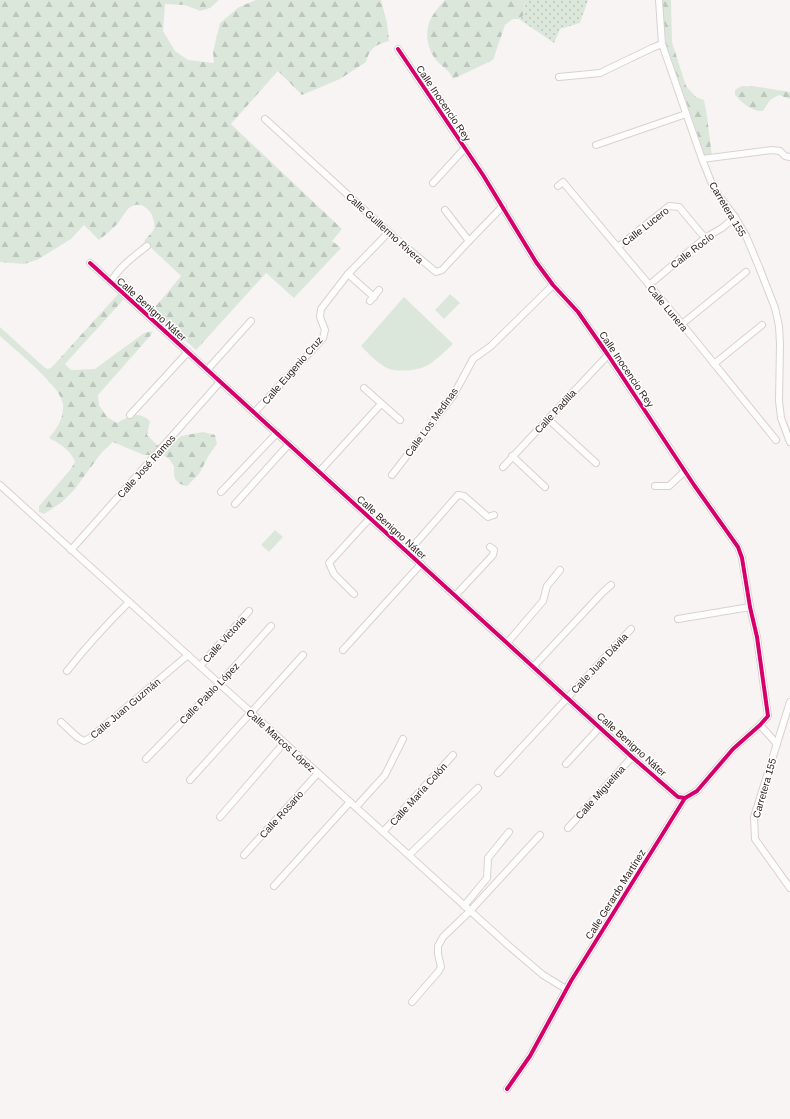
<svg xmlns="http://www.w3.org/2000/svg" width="790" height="1119" font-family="Arial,sans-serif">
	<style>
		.grass { fill: url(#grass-dots) }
		.forest { fill: url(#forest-firs) }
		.garden { fill: #dce7dc }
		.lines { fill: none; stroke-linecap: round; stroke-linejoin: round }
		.minor-casing { stroke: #dad1ce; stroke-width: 8 }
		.minor { stroke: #fefdfd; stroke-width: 6 }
		.cycleway-casing { stroke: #fff; stroke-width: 6 }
		.cycleway { stroke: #d6006c; stroke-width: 4 }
		.labels { text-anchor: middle; stroke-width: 3; stroke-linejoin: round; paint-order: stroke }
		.street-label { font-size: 10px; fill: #31221d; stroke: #fff }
	</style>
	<defs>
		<pattern id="grass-dots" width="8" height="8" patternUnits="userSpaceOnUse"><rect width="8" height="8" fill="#dce7dc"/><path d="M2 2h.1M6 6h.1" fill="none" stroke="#bdc6bc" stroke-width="1.8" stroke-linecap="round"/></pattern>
		<pattern id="forest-firs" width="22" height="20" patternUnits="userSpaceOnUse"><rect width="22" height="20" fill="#dce7dc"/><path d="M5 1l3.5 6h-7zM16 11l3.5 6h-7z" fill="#bdc6bc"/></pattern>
	</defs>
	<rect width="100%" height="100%" fill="#f8f4f3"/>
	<!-- grass -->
	<path class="grass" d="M528,0h60l-8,23 -20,6 -6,14 -35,-24 4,-3 2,-13z"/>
	<!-- forest -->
	<g class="forest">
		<path d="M0,0h219l-9,8 -10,3 -15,-6 -20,-1 -2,27 12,20 13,9 26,3 -1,-11 7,-29 19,-16 17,-7h125l6,23 2,18c-13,4 -19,6 -23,21l-26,17 -38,16 -24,-24 -47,53 111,105 -10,12 9,7 -47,50 -28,-25 -70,77 -44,-39 29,-35 -37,-35c3,-4 8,-8 10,-12 3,-10 -7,-27 -19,-24 -10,3 -11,11 -17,18 -5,6 -12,11 -19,17l-15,-15 -13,14 -34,21 -13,4 -24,-2z"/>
		<path d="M445,0h83l-3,3 -2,13 -4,3h-6l-8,6 -12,35 -40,19c-4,-10 -9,-10 -16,-18 -9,-10 -12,-25 -8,-38 2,-7 11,-18 16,-23z"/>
		<path d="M662,0h9l1,42 14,44 10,11 8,3c4,18 5,36 8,55l-7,1 -39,-112z"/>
		<path d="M742,86l17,1 31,5v7l-11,-4 -9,5 -7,11c-10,1 -21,-8 -28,-16v-5z"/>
		<path d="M119,293l6,5 -60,66 6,6 24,-1 49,-36 9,-2 -2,4 -53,60 1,10 8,12 10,6c12,-7 21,-13 33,-2l-3,14 10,10h14l10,-9 22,-4 12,3 2,9 -8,11 -10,19 -12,12c-12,-2 -14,-9 -13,-20l-5,-7 -6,-4h-19l-31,-13 -11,10 -28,38 -12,12 -18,12 -5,-2v-6l31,-36 5,-8c-4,-12 -15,-18 -26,-24 8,-10 15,-20 14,-34 -1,-17 -49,-55 -63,-68v-9l44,40 4,2 4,-2z"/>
	</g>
	<!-- garden -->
	<g class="garden">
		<path d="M450,294l10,9 -16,16 -9,-9z"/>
		<path d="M404,297l49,47c-8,7 -19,19 -29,23 -8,4 -29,5 -37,1 -10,-5 -18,-14 -26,-22z"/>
		<path d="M275,530l8,7 -14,15 -8,-7z"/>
	</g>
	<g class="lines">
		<!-- minor casing -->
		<g class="minor-casing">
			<g id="minor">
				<path d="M659,0l3,44 40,115 12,30 21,28 11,19 13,31 16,41 4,18 1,18 -1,57 2,17 9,24"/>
				<path d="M398,49l85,126 53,87 17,23 25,27 30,43 86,130 44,62 4,11 8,49 7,30 11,79 -8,9 -27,24 -36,42 -12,7 -114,183 -41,75 -23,33"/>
				<path d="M559,77l41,-4 52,-25 10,-4"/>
				<path d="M265,119l129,118 42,35 6,-2 27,-29 34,-35"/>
				<path d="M596,145l90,-31"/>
				<path d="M702,159l70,-9 8,1 5,5 5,1"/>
				<path d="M433,183l32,-35"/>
				<path d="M558,186l5,-4 119,142 94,116"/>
				<path d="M445,210l24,31"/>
				<path d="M618,247l51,-41 10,1 26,31"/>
				<path d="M90,263l542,494 46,40 7,1"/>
				<path d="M348,274l26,23"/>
				<path d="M111,282c8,-15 22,-25 36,-36"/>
				<path d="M649,285l56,-47 17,-10 13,-11"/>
				<path d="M370,301l9,-11"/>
				<path d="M682,324l64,-52"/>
				<path d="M714,364l48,-39"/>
				<path d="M207,370l44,-49"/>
				<path d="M364,388l36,32"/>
				<path d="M254,413l69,-75 2,-8 -5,-13 1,-8 27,-35 41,-42"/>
				<path d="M130,415l58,-63"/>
				<path d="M548,419l48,44"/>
				<path d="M512,456l33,31"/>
				<path d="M503,467l105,-112"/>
				<path d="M319,472l62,-68"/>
				<path d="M392,475l61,-79 20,-37 18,-13 62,-61"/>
				<path d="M0,485l509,461 34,29 23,14"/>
				<path d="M655,486h14l16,-15"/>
				<path d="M221,492l56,-59"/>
				<path d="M235,504l54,-60"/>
				<path d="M71,550l149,-168"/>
				<path d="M408,552l50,-57 6,1 24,21 6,-2"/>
				<path d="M354,594l-20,-20 -5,-11 41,-45"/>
				<path d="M455,596l38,-41 1,-5 -4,-3"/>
				<path d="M678,619l72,-12"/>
				<path d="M507,643l36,-42 4,-15 13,-16"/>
				<path d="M343,650l78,-86"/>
				<path d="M200,666l49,-55"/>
				<path d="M533,667l69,-74 9,-8"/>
				<path d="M67,671c19,-24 40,-47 62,-69"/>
				<path d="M790,702l-36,115 1,22 35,49"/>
				<path d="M61,722l16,15 7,4 6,-3 98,-83"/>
				<path d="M760,725l17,19"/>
				<path d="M146,759l73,-75 52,-58"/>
				<path d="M566,764l34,-37"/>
				<path d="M498,773l133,-144"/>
				<path d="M190,780l113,-125"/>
				<path d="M356,807l29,-32 18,-36"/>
				<path d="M220,817l64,-74"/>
				<path d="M568,828l64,-71"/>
				<path d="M383,832l70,-77"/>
				<path d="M244,855l74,-82"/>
				<path d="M409,855l69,-67"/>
				<path d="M274,886l76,-84"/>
				<path d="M464,906l23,-28 1,-20 21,-26"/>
				<path d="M412,1002l26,-30 3,-5 -3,-13v-8l5,-9 27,-26 70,-76"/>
			</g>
		</g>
		<!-- minor -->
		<use href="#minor" class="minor"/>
		<!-- cycleway casing -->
		<g class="cycleway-casing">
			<g id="cycleway">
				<path d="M398,49l85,126 53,87 17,23 25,27 30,43 86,130 44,62 4,11 8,49 7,30 11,79 -8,9 -27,24 -36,42 -12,7 -114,183 -41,75 -23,33"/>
				<path d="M90,263l542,494 46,40 7,1"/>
			</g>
		</g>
		<!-- cycleway -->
		<use href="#cycleway" class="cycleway"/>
	</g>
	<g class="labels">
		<!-- street labels -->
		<g class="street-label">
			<text transform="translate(444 103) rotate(56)" y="4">Calle Inocencio Rey</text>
			<text transform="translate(728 209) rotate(59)" y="4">Carretera 155</text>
			<text transform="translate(645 226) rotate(-38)" y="4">Calle Lucero</text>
			<text transform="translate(385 228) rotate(42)" y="4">Calle Guillermo Rivera</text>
			<text transform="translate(692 250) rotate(-38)" y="4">Calle Rocío</text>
			<text transform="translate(668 308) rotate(50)" y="4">Calle Lunera</text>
			<text transform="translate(152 309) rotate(42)" y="4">Calle Benigno Náter</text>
			<text transform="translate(627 369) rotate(56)" y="4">Calle Inocencio Rey</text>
			<text transform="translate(292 370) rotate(-49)" y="4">Calle Eugenio Cruz</text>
			<text transform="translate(555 411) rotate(-47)" y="4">Calle Padilla</text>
			<text transform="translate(431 422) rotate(-54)" y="4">Calle Los Medinas</text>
			<text transform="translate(146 466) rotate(-48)" y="4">Calle José Ramos</text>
			<text transform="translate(392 527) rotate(42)" y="4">Calle Benigno Náter</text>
			<text transform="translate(224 639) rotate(-48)" y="4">Calle Victoria</text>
			<text transform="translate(599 663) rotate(-47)" y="4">Calle Juan Dávila</text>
			<text transform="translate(209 693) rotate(-46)" y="4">Calle Pablo López</text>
			<text transform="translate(125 708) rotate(-40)" y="4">Calle Juan Guzmán</text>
			<text transform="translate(281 740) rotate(42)" y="4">Calle Marcos López</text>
			<text transform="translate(632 744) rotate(42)" y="4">Calle Benigno Náter</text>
			<text transform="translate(764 788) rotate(-74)" y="4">Carretera 155</text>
			<text transform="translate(600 792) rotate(-48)" y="4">Calle Miguelina</text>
			<text transform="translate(418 794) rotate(-48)" y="4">Calle María Colón</text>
			<text transform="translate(281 814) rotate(-48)" y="4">Calle Rosario</text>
			<text transform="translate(615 894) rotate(-58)" y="4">Calle Gerardo Martínez</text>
		</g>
	</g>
</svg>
